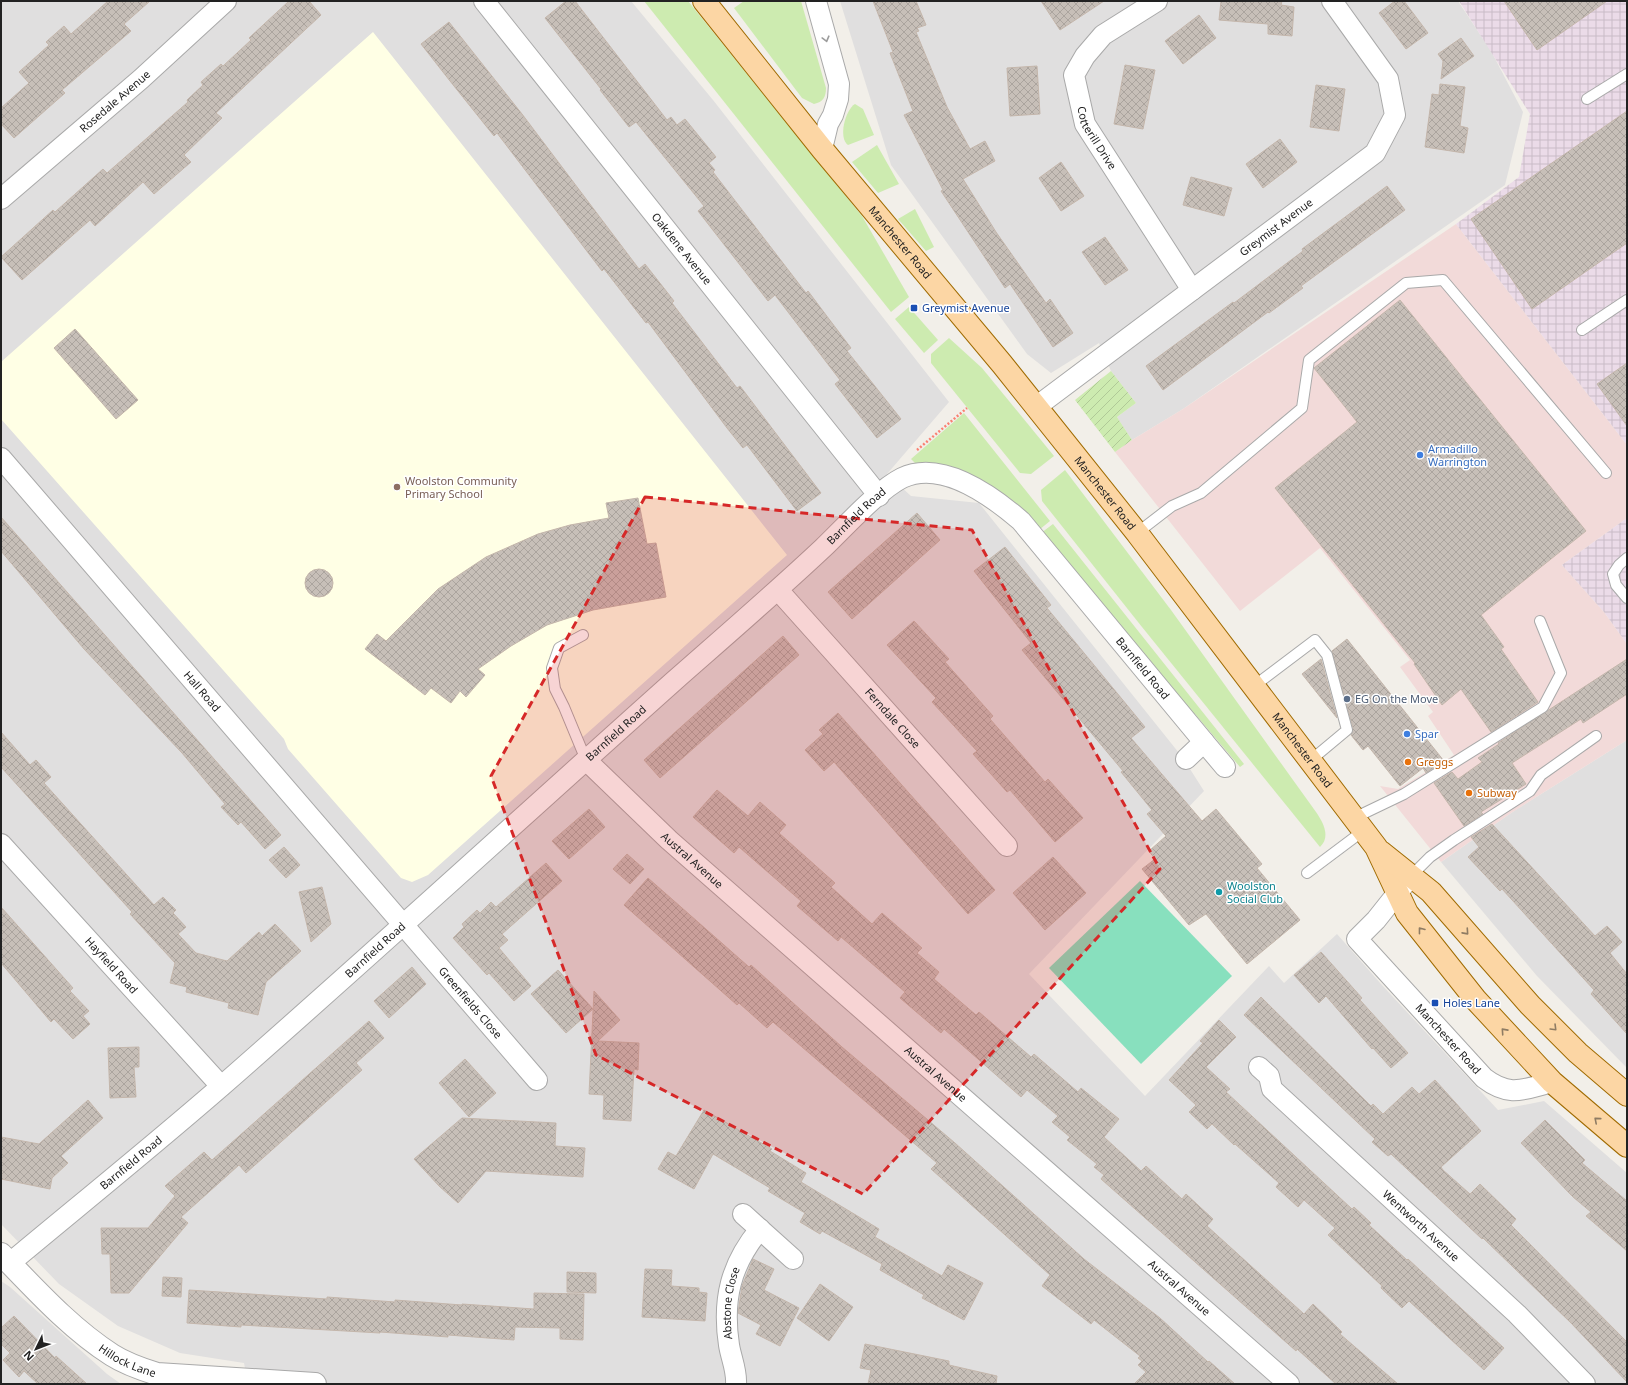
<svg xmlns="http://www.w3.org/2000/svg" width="1628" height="1385" font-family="'Noto Sans',sans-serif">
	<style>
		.residential { fill: #e0dfdf }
		.commercial { fill: #f2dad9 }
		.industrial { fill: url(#industrial-grid) }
		.education { fill: #ffffe5 }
		.grass { fill: #cdebb0 }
		.garden { fill: url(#garden-furrows) }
		.pitch { fill: #88e0be }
		.building { fill: url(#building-cross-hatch); stroke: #c4b6ab }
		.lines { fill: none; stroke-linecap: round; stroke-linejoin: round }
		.service-casing { stroke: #a9a9a9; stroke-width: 12 }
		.minor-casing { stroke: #a9a9a9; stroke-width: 22 }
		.tertiary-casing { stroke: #a9a9a9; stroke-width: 24 }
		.primary-casing { stroke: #a06b00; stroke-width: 24 }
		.path { stroke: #fa8072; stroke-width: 2.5; stroke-dasharray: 2 2; stroke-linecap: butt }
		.service { stroke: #fff; stroke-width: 10 }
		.minor { stroke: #fff; stroke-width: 20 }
		.tertiary { stroke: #fff; stroke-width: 22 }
		.primary { stroke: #fcd6a4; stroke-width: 22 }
		.oneway { stroke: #9c9c9c }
		.oneway2 { stroke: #8f7c63 }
		.marked { fill: #d62828; fill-opacity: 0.2; stroke: #d62828; stroke-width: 3; stroke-dasharray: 8 5; stroke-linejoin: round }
		.transit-dot { fill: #1a4fb4; stroke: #fff; stroke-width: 1.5 }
		.shop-dot { fill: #3f7fe0; stroke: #fff; stroke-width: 1.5 }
		.education-dot { fill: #8d6e63; stroke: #fff; stroke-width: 1.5 }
		.service-dot { fill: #5c6f8a; stroke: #fff; stroke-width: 1.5 }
		.food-dot { fill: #e8710a; stroke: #fff; stroke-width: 1.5 }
		.culture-dot { fill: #0f9aa8; stroke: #fff; stroke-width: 1.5 }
		.labels { text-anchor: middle; stroke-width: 3; stroke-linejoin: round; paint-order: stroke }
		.street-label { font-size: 11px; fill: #222; stroke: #fff }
		.transit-label { font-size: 11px; fill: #164399; stroke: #fff; text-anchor: start }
		.shop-label { font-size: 11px; fill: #366cbe; stroke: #fff; text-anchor: start }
		.education-label { font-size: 11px; fill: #785e54; stroke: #fff; text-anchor: start }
		.service-label { font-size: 11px; fill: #4e5e75; stroke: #fff; text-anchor: start }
		.food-label { font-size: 11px; fill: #c56008; stroke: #fff; text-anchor: start }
		.culture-label { font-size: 11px; fill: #0d838f; stroke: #fff; text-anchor: start }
	</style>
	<defs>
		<pattern id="industrial-grid" width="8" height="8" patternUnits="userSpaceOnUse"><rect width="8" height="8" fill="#ebdbe8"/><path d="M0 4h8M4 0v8" fill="none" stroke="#c9bcc7"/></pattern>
		<pattern id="garden-furrows" width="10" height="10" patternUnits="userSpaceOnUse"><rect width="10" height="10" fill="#cdebb0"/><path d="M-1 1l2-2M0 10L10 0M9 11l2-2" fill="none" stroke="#b0c997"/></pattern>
		<pattern id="building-cross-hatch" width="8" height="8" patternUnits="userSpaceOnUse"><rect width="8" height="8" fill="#c7bfb8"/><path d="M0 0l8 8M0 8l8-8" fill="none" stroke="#aba49e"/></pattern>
	</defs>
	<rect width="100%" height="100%" fill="#f2efe9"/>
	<!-- residential -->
	<g class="residential">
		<path d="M1,1h630l82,99 236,302 -62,72 24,22 68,7 204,255 21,33 -175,183 116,122 124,-130 15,17 53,-49 44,50 117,126 46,-9 83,72v211h-1379l-4,-21 -64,-10 -62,-27 -59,-42 -58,-60z"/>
		<path d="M840,1h618l33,50 32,61 -18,73 -322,224 -51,31 -15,-23 19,-14 -25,-32 -12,-28 -48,30 -24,-19 -136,-189z"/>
		<path d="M1627,740v328l-90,-92 -96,-114 70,-49z"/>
		<path d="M1,1281l9,6 97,87 14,10h-120z"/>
	</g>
	<!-- commercial -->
	<path class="commercial" d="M1456,224l171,221v73l-65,47 42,47 23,32v96l-116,73 -70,49 -61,-76 18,3 56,-34 -26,-39 5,-4 -33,-45 10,-7 -90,-112 -80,63 -125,-159 17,-12 51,-31z"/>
	<!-- industrial -->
	<g class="industrial">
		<path d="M1459,1h168v444l-171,-221 63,-47 11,-63z"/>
		<path d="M1627,518v126l-23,-32 -42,-47z"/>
	</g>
	<!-- education -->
	<path class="education" d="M373,32l414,523 -359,320 -16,7 -11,-4 -113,-129 -4,-10 -283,-320v-57z"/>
	<!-- grass -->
	<g class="grass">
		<path d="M644,1h44l174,215 47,81 -18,15z"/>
		<path d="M744,1h57l25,87c0,9 -3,14 -12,16l-12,-6 -68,-90z"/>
		<path d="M855,104l8,5 11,26 -26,10c-10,-7 -3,-35 7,-41z"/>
		<path d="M877,145l22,39 -21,9 -26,-31z"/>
		<path d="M915,209l19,38 -8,4 -28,-32z"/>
		<path d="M909,307l29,33 -14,13 -29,-34z"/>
		<path d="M949,338l33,30 72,88 -23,18 -11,-1 -89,-110v-9z"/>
		<path d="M964,413l86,108 -11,9 -103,-64 -21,-3 -4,-4z"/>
		<path d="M1065,470l106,140 145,202c7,10 15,25 4,35l-178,-220 -100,-126 -1,-11z"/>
		<path d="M1053,524l191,240 -4,3 -45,-53 -6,5 -148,-186z"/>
	</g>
	<!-- garden -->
	<path class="garden" d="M1111,371l25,32 -19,14 15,23 -17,12 -40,-52z"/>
	<!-- pitch -->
	<path class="pitch" d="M1140,881l92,95 -91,88 -92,-96z"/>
	<!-- building -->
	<g class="building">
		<path d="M108,1h42l-26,23 7,7 -69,59 3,3 -51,45 -13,-14v-16l28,-25 -10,-11 30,-27 -3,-3 18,-16 7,8z"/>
		<path d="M289,1h20l12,14 -105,98 6,5 -38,37 7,7 -37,32 -11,-12 -48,44 -5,-6 -68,60 -21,-23 52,-47 2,2 48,-43 4,4 40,-35 41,-36 -1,-2 16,-15 -2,-3 20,-18 2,2 28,-26 -2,-2z"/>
		<path d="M566,1h9l92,119 4,-3 6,8 8,-6 31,38 -7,6 6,7 -2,2 93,121 2,-2 21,28 22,29 -4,3 54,68 -24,19 -42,-54 5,-4 -65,-85 -7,6 -70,-90 6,-5 -68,-84 -7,5 -29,-37 1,-1 -56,-71z"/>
		<path d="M873,1h43l10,24 -9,3 2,3 -3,1 31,75 23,42 15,-8 10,20 -32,18 33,53 50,71 4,-4 23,34 -20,14 -43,-63 -5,4 -64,-97 2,-1 -39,-75 9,-4 -23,-58 3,-1z"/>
		<path d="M1041,1h63l-44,29z"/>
		<path d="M1221,1h61l-1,4 13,2 -2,29 -24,-2v-10l-49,-4z"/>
		<path d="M1395,1h9l24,32 -22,16 -27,-36z"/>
		<path d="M1504,1h103l-70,49z"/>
		<path d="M1199,15l17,23 -33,26 -18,-23z"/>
		<path d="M449,22l73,92 117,155 6,-5 29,37 -2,2 65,85 3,-2 81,107 -24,18 -50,-66 -4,3 -16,-20 -79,-106 -2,1 -42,-54 -2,2 -105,-138 -3,3 -44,-55 -29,-37z"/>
		<path d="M1461,38l13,18 -33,23 2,-18 -5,-7z"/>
		<path d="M1125,65l30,5 -12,59 -29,-5z"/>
		<path d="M1037,66l3,48 -30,2 -3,-48z"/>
		<path d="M1440,84l25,3 -5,39 8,2 -4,25 -39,-6 7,-53 7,1z"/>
		<path d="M1316,85l29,4 -6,42 -29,-4z"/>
		<path d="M1627,111v132l-95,66 -61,-90z"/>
		<path d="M1280,139l17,23 -34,26 -17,-24z"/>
		<path d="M1061,162l23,34 -23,15 -22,-33z"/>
		<path d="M1191,177l41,11 -8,28 -41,-11z"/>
		<path d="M1387,186l18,24 -104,76 2,2 -34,25 -1,-1 -105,78 -17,-24 87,-64 1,1 69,-52 -1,-2z"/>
		<path d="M1105,237l23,33 -23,15 -23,-33z"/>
		<path d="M1400,300l186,231 -105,84 23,32 -3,2 37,53 -47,30 -30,-43 -19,16 -28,-41 1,-1 -140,-175 82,-66 -43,-54z"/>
		<path d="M75,329l63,71 -22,19 -62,-71z"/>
		<path d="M1627,363v63l-30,-42z"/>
		<path d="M638,498l9,46 9,-1 10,54 -73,13 -46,15 -36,21 -33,23 7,6 -19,22 -6,-6 -9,12 -20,-15 -6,7 -60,-46 12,-15 9,7 52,-52 48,-32 52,-23 32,-9 39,-7 -3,-15z"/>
		<path d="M917,513l23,27 -88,79 -24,-27z"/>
		<path d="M1,517l280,318 -16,14 -24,-27 -3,3 -17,-18 4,-3 -43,-51 -98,-104 -83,-98z"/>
		<path d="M1005,547l46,58 -4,3 98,119 -14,11 71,83 14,-12 46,55 -5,4 43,52 -53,44 -41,-50 -17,11 -47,-56 13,-10 -6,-8 17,-15 -19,-22 5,-4 -31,-38 2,-1 -101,-121 9,-7 -57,-72z"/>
		<circle cx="319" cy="583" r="14"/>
		<path d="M914,621l35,38 -4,3 48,54 -3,3 55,63 3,-3 35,39 -28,24 -45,-52 -3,2 -34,-38 4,-3 -45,-49 4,-4 -49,-53z"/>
		<path d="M783,636l16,19 -139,123 -16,-18z"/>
		<path d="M1347,639l97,122 -18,12 -3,-5 -23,18 -32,-40 -5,4 -12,-15 2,-7 -21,-77z"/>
		<path d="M1321,659l16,59 -35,-44z"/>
		<path d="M1627,659v35l-44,29 -2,-4 -69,44 14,21 -45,28 2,2 -19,12 -30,-43 18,-11 6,7 24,-17 -4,-4 21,-14 -1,-1z"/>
		<path d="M838,713l157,177 -27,24 -134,-152 -10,9 -19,-21 18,-16 -4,-4z"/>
		<path d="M1,732l29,33 6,-5 15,17 -7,6 110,122 9,-8 13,13 -3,3 13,14 -8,7 18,19 31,8 32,-29 3,4 13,-12 26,27 -35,31 -8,33 -30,-7 1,-5 -43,-11 1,-5 -17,-4 5,-20 -45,-49 2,-2 -131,-145z"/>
		<path d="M717,790l31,26 12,-14 26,23 -7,8 56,50 -4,4 41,37 10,-11 40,35 -5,5 22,19 -5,7 42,36 3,-3 52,45 3,-3 44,38 3,-4 38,31 -15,18 37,34 5,-5 36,33 4,-5 27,25 -6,7 97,88 9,-10 29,28 -2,2 58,50h-62l-39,-35 -1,2 -195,-172 3,-4 -10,-8 3,-3 -30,-24 3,-3 -18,-15 6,-6 -31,-26 -6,7 -77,-68 -3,4 -41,-35 5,-6 -64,-55 -3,4 -41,-35 4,-5 -62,-54 -5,6 -41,-36z"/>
		<path d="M589,809l16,18 -36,32 -17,-18z"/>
		<path d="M1492,824l103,112 12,-10 15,16 -12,11 17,21v60l-36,-40 3,-4 -92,-101 -2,2 -32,-34 11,-10 -8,-10z"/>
		<path d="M284,847l16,18 -14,13 -17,-18z"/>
		<path d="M627,854l17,15 -14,15 -17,-15z"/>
		<path d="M1053,857l33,36 -41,37 -32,-37z"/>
		<path d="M546,863l16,18 -60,53 6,6 -9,8 32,38 -17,15 -25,-28 -2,2 -34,-37 11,-11 -2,-3 15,-14 3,3 11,-11 5,5z"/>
		<path d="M648,878l101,89 2,-2 91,82 113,96 129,116 76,59 48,44 1,-1 26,23h-101l12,-12 -8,-7 4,-4 -4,-3 2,-2 -46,-36 -3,4 -49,-38 8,-11 -119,-106 6,-6 -164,-141 -6,6 -28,-25 -2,2 -113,-100z"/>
		<path d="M322,887l9,37 -20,18 -12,-50z"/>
		<path d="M1,907l72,81 -3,3 19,20 -6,5 7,8 -17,15 -19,-20 -3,3 -50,-59z"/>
		<path d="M1321,952l41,46 -2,2 48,53 -17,15 -18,-20 -1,1 -46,-53 -7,7 -25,-28z"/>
		<path d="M412,967l14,17 -37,34 -15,-17z"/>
		<path d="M558,970l35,39 -27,24 -35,-39z"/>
		<path d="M594,991l26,29 -22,21 41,2 -1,27 -4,-1 -3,52 -28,-2 1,-24 -15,-1z"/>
		<path d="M1261,997l110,109 2,-2 10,10 29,-27 7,7 16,-14 46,51 -40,36 2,3 27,24 10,-10 36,35 -5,6 116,117v40l-56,-59 -88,-85 -1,1 -91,-85 -3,2 -16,-14 3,-3 -131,-124z"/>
		<path d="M1219,1020l17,17 -30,30 24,22 -4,3 126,117 2,-2 17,16 -2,2 38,35 1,-1 96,89 -20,22 -75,-69 -7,7 -21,-20 1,-2 -54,-51 7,-7 -31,-28 -6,7 -22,-20 3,-4 -44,-39 -1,1 -22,-21 -5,5 -18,-17 7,-7 -27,-25 34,-37 -3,-2z"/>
		<path d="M369,1021l15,17 -28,25 6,7 -116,103 -7,-8 -58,52 7,6 -59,70h-18l-1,-39h-8l-1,-26h47l27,-32 -10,-10 39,-34 8,8z"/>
		<path d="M139,1047v20h-5l2,30 -26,1 -2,-50z"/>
		<path d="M465,1059l31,34 -27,24 -30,-34z"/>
		<path d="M88,1100l15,18 -42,38 7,7 -16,15 -2,11 -49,-10v-42l38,7z"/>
		<path d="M704,1110l68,39 -2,2 36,22 -5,9 78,47 -4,8 67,39 6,-11 35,18 -19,37 -42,-22 2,-3 -44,-25 2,-6 -60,-33 -2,3 -20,-12 5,-9 -37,-22 2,-3 -57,-34 -19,35 -36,-20 10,-17 8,4z"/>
		<path d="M462,1118l94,5 -1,23 30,2 -2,29 -97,-6 -28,32 -19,-17 -25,-27z"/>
		<path d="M1545,1120l40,40 -3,3 45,38v50l-41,-35 5,-4 -18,-15 -52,-54z"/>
		<path d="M753,1259l21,10 -10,21 35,18 -19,38 -24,-12 5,-9 -23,-12 4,-27z"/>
		<path d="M645,1269l27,1 -1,16 28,2v4l8,1 -2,28 -63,-4z"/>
		<path d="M567,1272l29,1v20l-29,-1z"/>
		<path d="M163,1277l19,1 -1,19 -19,-1z"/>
		<path d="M820,1284l33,23 -24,34 -32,-23z"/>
		<path d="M189,1290l138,9v-2l68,5v-2l67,5v-1l72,5v-16l50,1 -1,46 -23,-1v-11l-45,-1 -1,13 -66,-5v2l-68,-5v1l-139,-8v2l-54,-4z"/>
		<path d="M14,1316l41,42 1,-2 31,28h-49l-14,-13 -5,6 -16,-17 7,-7 -9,-9v-16z"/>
		<path d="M865,1344l84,17v4l48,11 -1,8h-128l3,-14 -11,-2z"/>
	</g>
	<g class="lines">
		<!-- service casing -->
		<g class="service-casing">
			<g id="service">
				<path d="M1587,99l40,-25"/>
				<path d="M1582,330l45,-30"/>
				<path d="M1137,533l35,-27 29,-13 101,-85 7,-48 97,-77 37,-3 163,193"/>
				<path d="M1627,558l-8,7 -6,9 3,11 11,13"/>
				<path d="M583,635l-24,13 -7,20 3,21 9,18 22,53"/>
				<path d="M1254,686l61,-46 12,15 20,75 -36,30"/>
				<path d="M1354,818l50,-24 139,-87 18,-34 -21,-52"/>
				<path d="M1307,873l56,-42"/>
				<path d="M1411,876l19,-19 24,-17 76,-49 11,-16 55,-39"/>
			</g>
		</g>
		<!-- minor casing -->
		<g class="minor-casing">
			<g id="minor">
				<path id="s1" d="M484,1l395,495"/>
				<path d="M816,1l23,83 -1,15 -5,16 -5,9 -6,25"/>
				<path id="s2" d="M1157,1l-54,34 -18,21 -11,19 11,49 107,166"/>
				<path id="s3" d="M1,199l140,-120 85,-78"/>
				<path id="s4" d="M1036,407l339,-254 20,-38 -7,-36 -56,-78"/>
				<path id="s5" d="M1,458l536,622"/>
				<path id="s6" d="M778,590l229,256"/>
				<path d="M1186,759l18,-17 21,25"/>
				<path id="s7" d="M586,760l83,80 620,544"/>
				<path id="s8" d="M1,844l220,242"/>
				<path id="s9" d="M1407,881l-31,39 -19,19 127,139c26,20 40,11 68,4"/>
				<path id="s10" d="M1259,1067l10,9 3,13 245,225 68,70"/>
				<path d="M743,1214l50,45"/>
				<path id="s11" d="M10,1263c72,-60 144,-118 214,-179 152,-133 300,-269 450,-403 50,-44 100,-87 149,-133 20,-19 55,-58 79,-70 40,-19 90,18 119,43l183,221"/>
				<path id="s12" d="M736,1384c1,-14 -5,-26 -7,-39 -7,-46 2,-81 31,-116"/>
			</g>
		</g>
		<!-- tertiary casing -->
		<g class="tertiary-casing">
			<g id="tertiary">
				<path id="s13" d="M1,1254c34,35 69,74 111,101 14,9 29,14 45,19l158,10"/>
			</g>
		</g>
		<!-- primary casing -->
		<g class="primary-casing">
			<g id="primary">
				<path id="s14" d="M704,1l118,148 180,215 135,169 239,314 31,66 69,87 76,82 75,64"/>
				<path d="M1381,852l50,40 99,113 48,48 49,42"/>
			</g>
		</g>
		<!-- path -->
		<path class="path" d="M917,450l50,-42"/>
		<!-- service -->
		<use href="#service" class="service"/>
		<!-- minor -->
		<use href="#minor" class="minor"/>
		<!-- tertiary -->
		<use href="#tertiary" class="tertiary"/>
		<!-- primary -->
		<use href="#primary" class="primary"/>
	</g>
	<!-- one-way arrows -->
	<defs><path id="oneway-chevron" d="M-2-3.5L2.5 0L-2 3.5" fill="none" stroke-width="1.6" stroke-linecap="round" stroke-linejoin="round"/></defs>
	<use class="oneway" href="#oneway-chevron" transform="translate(826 39) rotate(75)"/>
	<g class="oneway2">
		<use href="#oneway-chevron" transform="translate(1421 930) rotate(-128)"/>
		<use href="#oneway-chevron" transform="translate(1466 932) rotate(48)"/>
		<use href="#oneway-chevron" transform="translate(1554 1028) rotate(45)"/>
		<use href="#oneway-chevron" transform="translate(1504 1031) rotate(-132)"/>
		<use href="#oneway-chevron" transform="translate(1597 1120) rotate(-139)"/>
	</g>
	<!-- marked area -->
	<path class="marked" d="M645,497l327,33 188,339 -297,325 -267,-139 -105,-279z"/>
	<!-- markers -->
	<g class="transit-dot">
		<rect x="910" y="304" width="8" height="8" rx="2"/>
		<rect x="1431" y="999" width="8" height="8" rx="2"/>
	</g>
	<g class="shop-dot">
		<circle cx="1420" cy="455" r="4"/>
		<circle cx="1407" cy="734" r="4"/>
	</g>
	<circle class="education-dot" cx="397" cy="487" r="4"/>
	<circle class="service-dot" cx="1347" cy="699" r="4"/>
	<g class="food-dot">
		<circle cx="1408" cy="762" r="4"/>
		<circle cx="1469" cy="793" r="4"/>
	</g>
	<circle class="culture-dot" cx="1219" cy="892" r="4"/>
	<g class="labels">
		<!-- street labels -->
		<g class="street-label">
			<text dy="4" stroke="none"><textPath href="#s3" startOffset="150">Rosedale Avenue</textPath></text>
			<text dy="4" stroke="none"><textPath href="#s2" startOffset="181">Cotterill Drive</textPath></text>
			<text dy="4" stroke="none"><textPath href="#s4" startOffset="300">Greymist Avenue</textPath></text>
			<text dy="4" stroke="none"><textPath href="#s14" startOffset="311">Manchester Road</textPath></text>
			<text dy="4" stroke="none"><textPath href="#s1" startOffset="317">Oakdene Avenue</textPath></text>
			<text dy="4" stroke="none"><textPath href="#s14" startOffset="635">Manchester Road</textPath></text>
			<text dy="4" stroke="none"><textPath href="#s11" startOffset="1129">Barnfield Road</textPath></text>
			<text dy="4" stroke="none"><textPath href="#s11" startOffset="1513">Barnfield Road</textPath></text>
			<text dy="4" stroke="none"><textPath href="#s5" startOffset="308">Hall Road</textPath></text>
			<text dy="4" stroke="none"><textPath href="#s6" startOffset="172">Ferndale Close</textPath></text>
			<text dy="4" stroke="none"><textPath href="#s11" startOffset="805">Barnfield Road</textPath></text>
			<text dy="4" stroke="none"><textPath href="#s14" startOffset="959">Manchester Road</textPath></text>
			<text dy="4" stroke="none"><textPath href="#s7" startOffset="146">Austral Avenue</textPath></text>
			<text dy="4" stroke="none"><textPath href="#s11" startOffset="481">Barnfield Road</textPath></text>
			<text dy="4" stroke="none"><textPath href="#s8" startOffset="164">Hayfield Road</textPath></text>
			<text dy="4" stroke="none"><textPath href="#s5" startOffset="719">Greenfields Close</textPath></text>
			<text dy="4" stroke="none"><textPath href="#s9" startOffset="212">Manchester Road</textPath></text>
			<text dy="4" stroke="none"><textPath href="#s7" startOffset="470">Austral Avenue</textPath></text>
			<text dy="4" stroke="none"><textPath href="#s11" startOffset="157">Barnfield Road</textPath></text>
			<text dy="4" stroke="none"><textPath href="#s10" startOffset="229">Wentworth Avenue</textPath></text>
			<text dy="4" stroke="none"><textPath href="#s7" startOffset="794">Austral Avenue</textPath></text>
			<text dy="4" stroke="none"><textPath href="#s12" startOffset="82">Abstone Close</textPath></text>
			<text dy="4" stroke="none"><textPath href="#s13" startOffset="167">Hillock Lane</textPath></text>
		</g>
		<!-- transit labels -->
		<g class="transit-label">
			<text x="922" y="312">Greymist Avenue</text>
			<text x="1443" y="1007">Holes Lane</text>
		</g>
		<!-- shop labels -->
		<g class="shop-label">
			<text x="1428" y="453">Armadillo<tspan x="1428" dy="13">Warrington</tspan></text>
			<text x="1415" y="738">Spar</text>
		</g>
		<!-- education labels -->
		<g class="education-label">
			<text x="405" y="485">Woolston Community<tspan x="405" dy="13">Primary School</tspan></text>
		</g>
		<!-- service labels -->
		<g class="service-label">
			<text x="1355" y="703">EG On the Move</text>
		</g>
		<!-- food labels -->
		<g class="food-label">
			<text x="1416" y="766">Greggs</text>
			<text x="1477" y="797">Subway</text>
		</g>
		<!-- culture labels -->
		<g class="culture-label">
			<text x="1227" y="890">Woolston<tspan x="1227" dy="13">Social Club</tspan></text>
		</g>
	</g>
	<!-- border -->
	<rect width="1628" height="1385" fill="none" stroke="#222222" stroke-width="4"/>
	<!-- north arrow -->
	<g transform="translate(36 1349) rotate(227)" stroke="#ffffff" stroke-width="3" paint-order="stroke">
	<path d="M0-3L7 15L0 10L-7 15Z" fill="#222222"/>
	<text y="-6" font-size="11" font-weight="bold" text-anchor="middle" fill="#222222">N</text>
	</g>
</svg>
